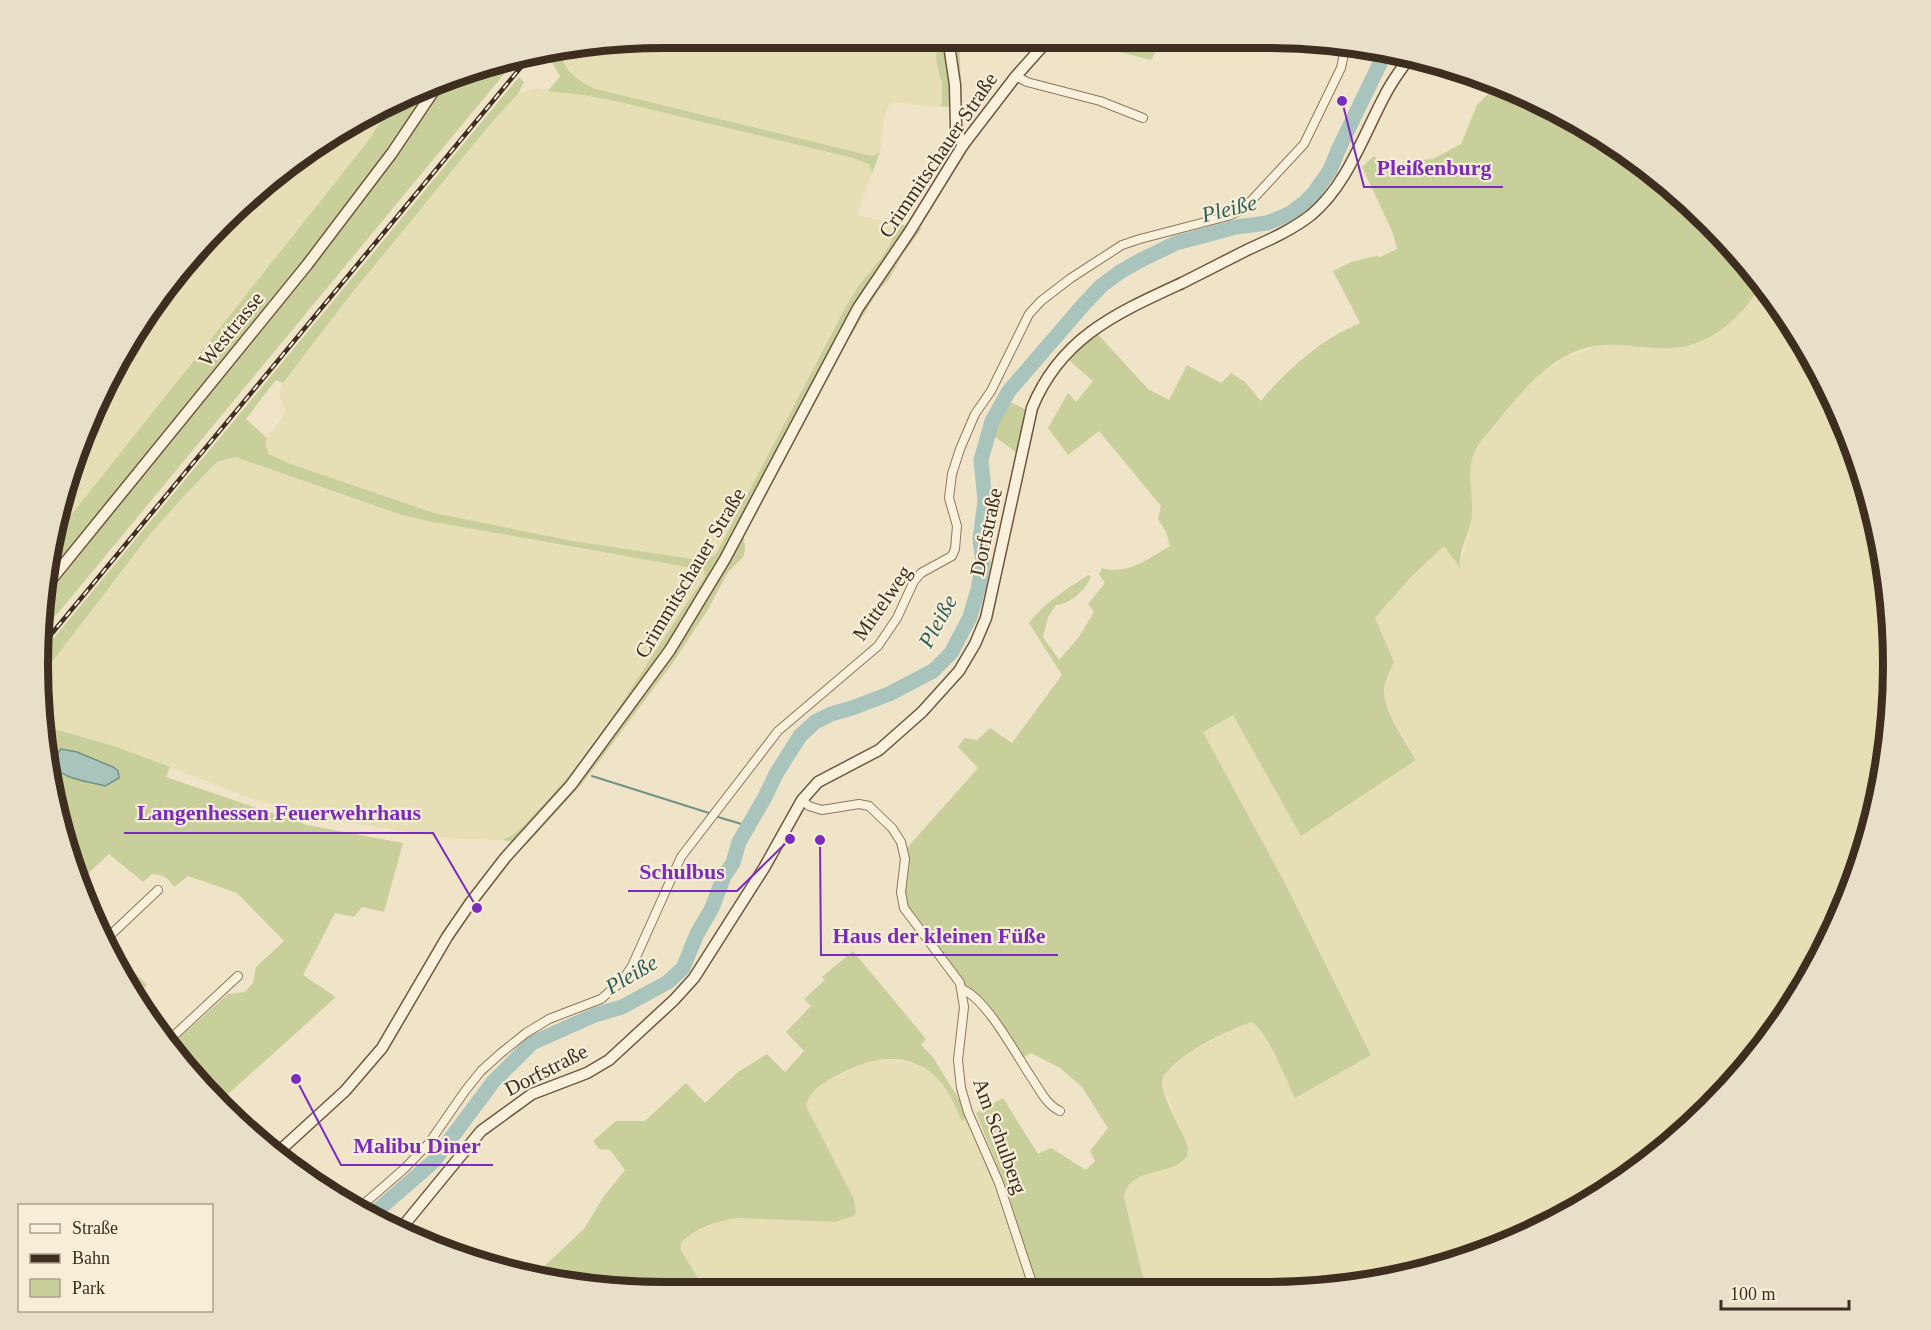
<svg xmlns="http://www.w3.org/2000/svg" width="1931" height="1330" font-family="'Times New Roman',serif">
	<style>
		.farmland { fill: #e6deb5 }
		.green { fill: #c9cf9b }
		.water { fill: #a9c4bc; stroke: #6f938a; stroke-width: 1.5 }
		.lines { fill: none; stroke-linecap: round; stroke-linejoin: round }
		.stream { stroke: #6f938a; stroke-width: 2 }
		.river { stroke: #a9c4bc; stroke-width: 15 }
		.street-casing { stroke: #8d765c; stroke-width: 10 }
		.secondary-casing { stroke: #6f573f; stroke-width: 13 }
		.street { stroke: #faf1dc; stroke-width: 8 }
		.secondary { stroke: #faf1dc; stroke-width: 10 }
		.rail-casing { stroke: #3d2e20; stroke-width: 4.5 }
		.rail { stroke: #f7eed8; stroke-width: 2; stroke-dasharray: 7; stroke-linecap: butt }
		.labels { text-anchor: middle; stroke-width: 4.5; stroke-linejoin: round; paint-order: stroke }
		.street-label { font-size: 21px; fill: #3d2e20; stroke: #f7eed8 }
		.water-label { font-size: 22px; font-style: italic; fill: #2f5d5a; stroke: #f7eed8 }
		.rim { fill: none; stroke: #3d2e20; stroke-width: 8 }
		.leader { fill: none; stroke: #7b2cbf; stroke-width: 2 }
		.callout-dot { fill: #7b2cbf; stroke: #f7eed8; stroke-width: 2 }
		.callout-label { font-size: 22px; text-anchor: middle; font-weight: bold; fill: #7b2cbf; stroke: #f7eed8; stroke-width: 4.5; stroke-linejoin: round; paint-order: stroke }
	</style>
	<rect width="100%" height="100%" fill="#f0e4c8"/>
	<!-- farmland -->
	<g class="farmland">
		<path d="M665,38h273l-2,21 3,15 3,8v21l-3,3 -7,1 -37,-5 -5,3 -6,12 -4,35 -8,4 -276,-67 -22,-11 -12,-22v-5z"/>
		<path d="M536,88l75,12 254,61 4,3 3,9 -14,39 1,3 33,8 3,2 1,5 -5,13 -46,65 -16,29 -113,217 -10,7 -133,-20 -139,-28 -146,-50 -11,-4 -11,-9 -1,-5 2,-7 17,-23 1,-6 -5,-11v-7l3,-8 65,-85 144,-176 26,-28z"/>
		<path d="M394,100l-25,40 -313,394 29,-109 37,-74 71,-99 124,-109z"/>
		<path d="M1761,284l27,33 58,108 36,118 11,122 -12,123 -35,117 -58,109 -79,95 -61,54 -104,65 -156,53 -122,11h-116l-8,-19 -18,-76 2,-10 5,-6 57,-33 -25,-60 -1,-6 4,-10 8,-9 26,-16 32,-17 20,-8 7,7 21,37 15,32 76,-43 -84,-168 -84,-155 30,-17 68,121 115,-76 -25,-45 -7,-19 1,-12 9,-22 -19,-44 35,-40 34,-32 15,21 9,-31 3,-72 2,-9 11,-17 43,-52 15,-13 24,-16 32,-11 107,-7 32,-22z"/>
		<path d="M235,457l167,58 149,29 127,21 26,5 1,6 -30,43 -37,62 -80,107 -42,44 -14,8 -45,-1 -24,-3 -113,-18 -64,-18 -139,-53 -73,-21 -5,-47 111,-145 35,-39 32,-33z"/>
		<path d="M875,1060h20l21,4 18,11 12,14 16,32 4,-2 5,8 15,32 45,133h-324l-27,-43v-6l5,-5 17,-10 23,-8 12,-2 98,4 19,-23 -48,-93 2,-10 10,-10 39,-21z"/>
	</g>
	<!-- green -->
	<g class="green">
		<path d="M938,38h21l3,70 -23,-2 3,-3v-21l-3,-8 -3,-15z"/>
		<path d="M1064,38h100l-13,22z"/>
		<path d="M562,51c0,20 18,31 34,38l272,66 5,1 7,-4 -8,21 -3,-9 -16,-6 -242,-58 -29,-5 -34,-4 12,-15 -9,-15 -1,-7z"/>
		<path d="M518,57l-478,578 3,-52 13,-49 313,-394 25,-40 108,-41z"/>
		<path d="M519,77l5,5 -6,12 -26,28 -144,176 -65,85 -7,-3 -30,39 21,19 -2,7 4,9 19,9 146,50 139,28 133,20 10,-7 129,-246c4,-7 8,-14 13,-21 11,-15 39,-43 37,-62l-3,-2 30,5 -19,26 -14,25 -11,12 -32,53 -102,192 1,14 -2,7 -15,15 -21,39 -35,53 -90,120 -55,60 -25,-4c15,-5 24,-18 35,-29 66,-69 114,-157 168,-235l-1,-6 -276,-49 -26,-6 -167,-58 -18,5 -32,33 -35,39 -111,145 -1,-22z"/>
		<path d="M1496,86l48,16 104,65 62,55 51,62c-17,32 -51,62 -89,64 -25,2 -52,-6 -77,-2 -43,7 -73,45 -99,77 -8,10 -19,21 -23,33 -6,18 0,37 -1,55 0,20 -14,38 -12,57l-16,-22 -34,32 -35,40 19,44c-4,9 -9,18 -10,28 -1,20 22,53 32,70l-115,76 -68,-121 -30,17 84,155 84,168 -76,43c-10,-20 -26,-63 -43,-76 -20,6 -91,39 -90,62 1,14 18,43 24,57l2,7 -1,8c-16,22 -57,9 -63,41l18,76 8,19h-111l-33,-104 -30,-75 27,-15 35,56 13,-6 35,22 9,-9 -5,-10 18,-23 -26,-41 -22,-19 -29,-15 -10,6 -23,-34 -60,-72 -34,-49 1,-54 73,-82 -20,-21 7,-9 12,2 13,-12 22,15 50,-68 -33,-52c15,-20 38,-34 59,-48l3,1c-4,13 -21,28 -35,29l-8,12 -5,20 16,23 20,-23 15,-25 -6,-8 17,-21 -6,-9 3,-6c25,8 47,-10 68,-22l-4,-14 -8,-13 3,-13 -62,-75 -31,24 -20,-27 20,-35 8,9 17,-21 -28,-24 29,-27 54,59 21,11 18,-35 34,18 10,-10 14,9 16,19c16,-21 47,-49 70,-63 9,-6 19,-10 29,-15l-27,-52 18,-9 25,-6 4,1 17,-8 -5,-18 -30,-64 12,-11 17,19 18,-14 24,-2 28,-15 16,-39z"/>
		<path d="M1008,401l19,9 -10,43 -23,-17 1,-12z"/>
		<path d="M44,726l73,21 53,20 -4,10 141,48 96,18 -19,69 -22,-5 -8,10 -19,-4 -32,62 33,22 -119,107 -47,-58 58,-52 17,-2 8,-9 3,-16 28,-26 -47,-48 -49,-17 -14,11c-6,-10 -11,-12 -22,-13l-9,8 -34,-28 -28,26 -32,-93z"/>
		<path d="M107,944l40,41 -13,13 -2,-4 9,-9 -30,-31 -2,1 -4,-8z"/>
		<path d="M853,951l73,88 -5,6 11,11 38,61 -8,4c-9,-19 -17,-40 -36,-52 -30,-19 -65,-8 -92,8 -14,8 -24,13 -28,29l48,93 2,13 -2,4 -19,6 -98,-4c-19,3 -43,10 -56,25l-1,6 27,43h-42l-119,-11v-3l-7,-7 45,-42 20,-33 21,-26 -15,-20 -11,-1 -6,-8 23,-20h29l41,-38 19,20 33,-31 29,-18 18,18 19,-21 -18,-19 25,-26 -7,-7 21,-19 -3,-3z"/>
	</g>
	<!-- water -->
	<path class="water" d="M61,749l16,3 36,15 5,4 1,7 -14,8c-16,-5 -44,-6 -53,-23l3,-7z"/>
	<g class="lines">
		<!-- stream -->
		<g class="stream">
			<path d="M592,776l117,37"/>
			<path d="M718,817l30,9"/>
		</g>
		<!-- river -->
		<path class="river" d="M371,1216l63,-55 59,-79 39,-39 63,-28 27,-8 46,-25 15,-14 14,-34 15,-26 12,-32 9,-13 6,-21 26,-45 11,-23 24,-38 15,-14 16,-8 21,-6 37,-14 44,-23 18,-18 19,-36 8,-28 5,-26 -3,-24 5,-38 -4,-41 11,-39 17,-30 75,-87 17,-18 19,-14 21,-12 35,-17 60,-16 31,-4 22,-9 15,-11 10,-10 16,-23 10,-24 47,-97"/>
		<!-- street casing -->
		<g class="street-casing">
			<g id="street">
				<path d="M1016,76l11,6 73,19 43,17"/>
				<path d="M802,800l7,6 13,4 37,-6 10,2 23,22 9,14 4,17 -4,33 3,16 56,75 4,24 -6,53 3,28 7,24 31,71 36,109"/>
				<path d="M102,943l56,-53"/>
				<path d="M962,989c26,11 55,68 71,91 8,12 14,25 27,31"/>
				<path d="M167,1042l71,-66"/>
				<path d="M358,1209l47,-41 24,-25 36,-52 16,-20 20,-18 25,-20 23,-14 52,-20 21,-18 10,-15 49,-109 97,-126 100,-85 19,-28 17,-37 7,-8 31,-17 3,-7 2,-23 -8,-28 3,-24 8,-25 15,-35 16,-23 38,-77 12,-13 30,-23 51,-33 18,-6 88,-23 11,-5 13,-11 52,-56 37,-76 5,-23"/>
			</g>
		</g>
		<!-- secondary casing -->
		<g class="secondary-casing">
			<g id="secondary">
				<path d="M948,38l7,47 1,43 7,17"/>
				<path d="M42,591l265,-326 85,-112 47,-70"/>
				<path d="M276,1154l69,-63 37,-43 65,-111 24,-35 34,-44 66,-73 99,-135 55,-91 133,-251 52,-77 53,-86 53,-69 34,-38"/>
				<path d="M399,1231l82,-100 51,-37 55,-21 22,-13 65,-60 20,-22 70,-110 38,-68 16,-18 61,-32 43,-38 37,-41 16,-27 11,-26 46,-210c29,-71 85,-95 150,-125 22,-11 43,-22 65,-33 22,-10 45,-20 64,-35 36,-30 52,-79 74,-120 7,-14 16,-26 25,-38"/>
			</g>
		</g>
		<!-- street -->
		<use href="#street" class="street"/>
		<!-- secondary -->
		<use href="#secondary" class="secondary"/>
		<!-- rail casing -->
		<g class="rail-casing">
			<path id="rail" d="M39,649l492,-594"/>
		</g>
		<!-- rail -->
		<use href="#rail" class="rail"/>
	</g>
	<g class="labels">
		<!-- street labels -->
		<g class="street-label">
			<text transform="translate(938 155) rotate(-56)" y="7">Crimmitschauer Straße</text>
			<text transform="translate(231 329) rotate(-51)" y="7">Westtrasse</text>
			<text transform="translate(986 532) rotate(-78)" y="7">Dorfstraße</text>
			<text transform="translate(690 573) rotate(-59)" y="7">Crimmitschauer Straße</text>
			<text transform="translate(882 603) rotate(-55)" y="7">Mittelweg</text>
			<text transform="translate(546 1070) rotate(-27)" y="7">Dorfstraße</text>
			<text transform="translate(1000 1136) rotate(70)" y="7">Am Schulberg</text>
		</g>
		<!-- water labels -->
		<g class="water-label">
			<text transform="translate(1229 208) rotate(-14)" y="8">Pleiße</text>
			<text transform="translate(937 621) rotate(-61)" y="8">Pleiße</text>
			<text transform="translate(631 974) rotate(-30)" y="8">Pleiße</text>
		</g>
	</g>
	<!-- crop -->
	<path d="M0 0H1931V1330H0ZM665 48H1266A617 617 0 0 1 1883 665V665A617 617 0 0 1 1266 1282H665A617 617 0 0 1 48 665V665A617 617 0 0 1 665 48Z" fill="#e8dfc9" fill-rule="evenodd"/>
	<path class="rim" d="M665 48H1266A617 617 0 0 1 1883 665V665A617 617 0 0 1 1266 1282H665A617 617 0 0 1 48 665V665A617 617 0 0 1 665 48Z"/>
	<!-- callouts -->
	<path class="leader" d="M1342 101L1364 187H1503M477 908L433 833H124M790 839L737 891H628M820 840L821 955H1058M296 1079L341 1165H493"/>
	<g class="callout-dot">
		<circle cx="1342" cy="101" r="6"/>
		<circle cx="477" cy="908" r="6"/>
		<circle cx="790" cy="839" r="6"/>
		<circle cx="820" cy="840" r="6"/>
		<circle cx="296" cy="1079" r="6"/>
	</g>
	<g class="callout-label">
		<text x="1434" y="175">Pleißenburg</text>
		<text x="279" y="820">Langenhessen Feuerwehrhaus</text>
		<text x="682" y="879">Schulbus</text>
		<text x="939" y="943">Haus der kleinen Füße</text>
		<text x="417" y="1153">Malibu Diner</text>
	</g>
	<!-- legend -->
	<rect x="18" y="1204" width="195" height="108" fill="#f7eed8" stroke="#ada18e" stroke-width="1.5"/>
	<rect x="30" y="1224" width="30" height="9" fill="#faf1dc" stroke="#ada18e" stroke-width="1.5"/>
	<text x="72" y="1234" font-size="18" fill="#3d2e20">Straße</text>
	<rect x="30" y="1254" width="30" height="9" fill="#3d2e20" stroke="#ada18e" stroke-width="1.5"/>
	<text x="72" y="1264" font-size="18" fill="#3d2e20">Bahn</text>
	<rect x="30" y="1279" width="30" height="18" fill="#c9cf9b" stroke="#ada18e" stroke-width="1.5"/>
	<text x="72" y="1294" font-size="18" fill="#3d2e20">Park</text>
	<!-- scale -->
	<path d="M1721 1300v9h128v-9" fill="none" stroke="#3d2e20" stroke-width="3"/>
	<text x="1730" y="1300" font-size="18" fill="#3d2e20" stroke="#f7eed8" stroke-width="4.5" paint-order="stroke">100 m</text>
</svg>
